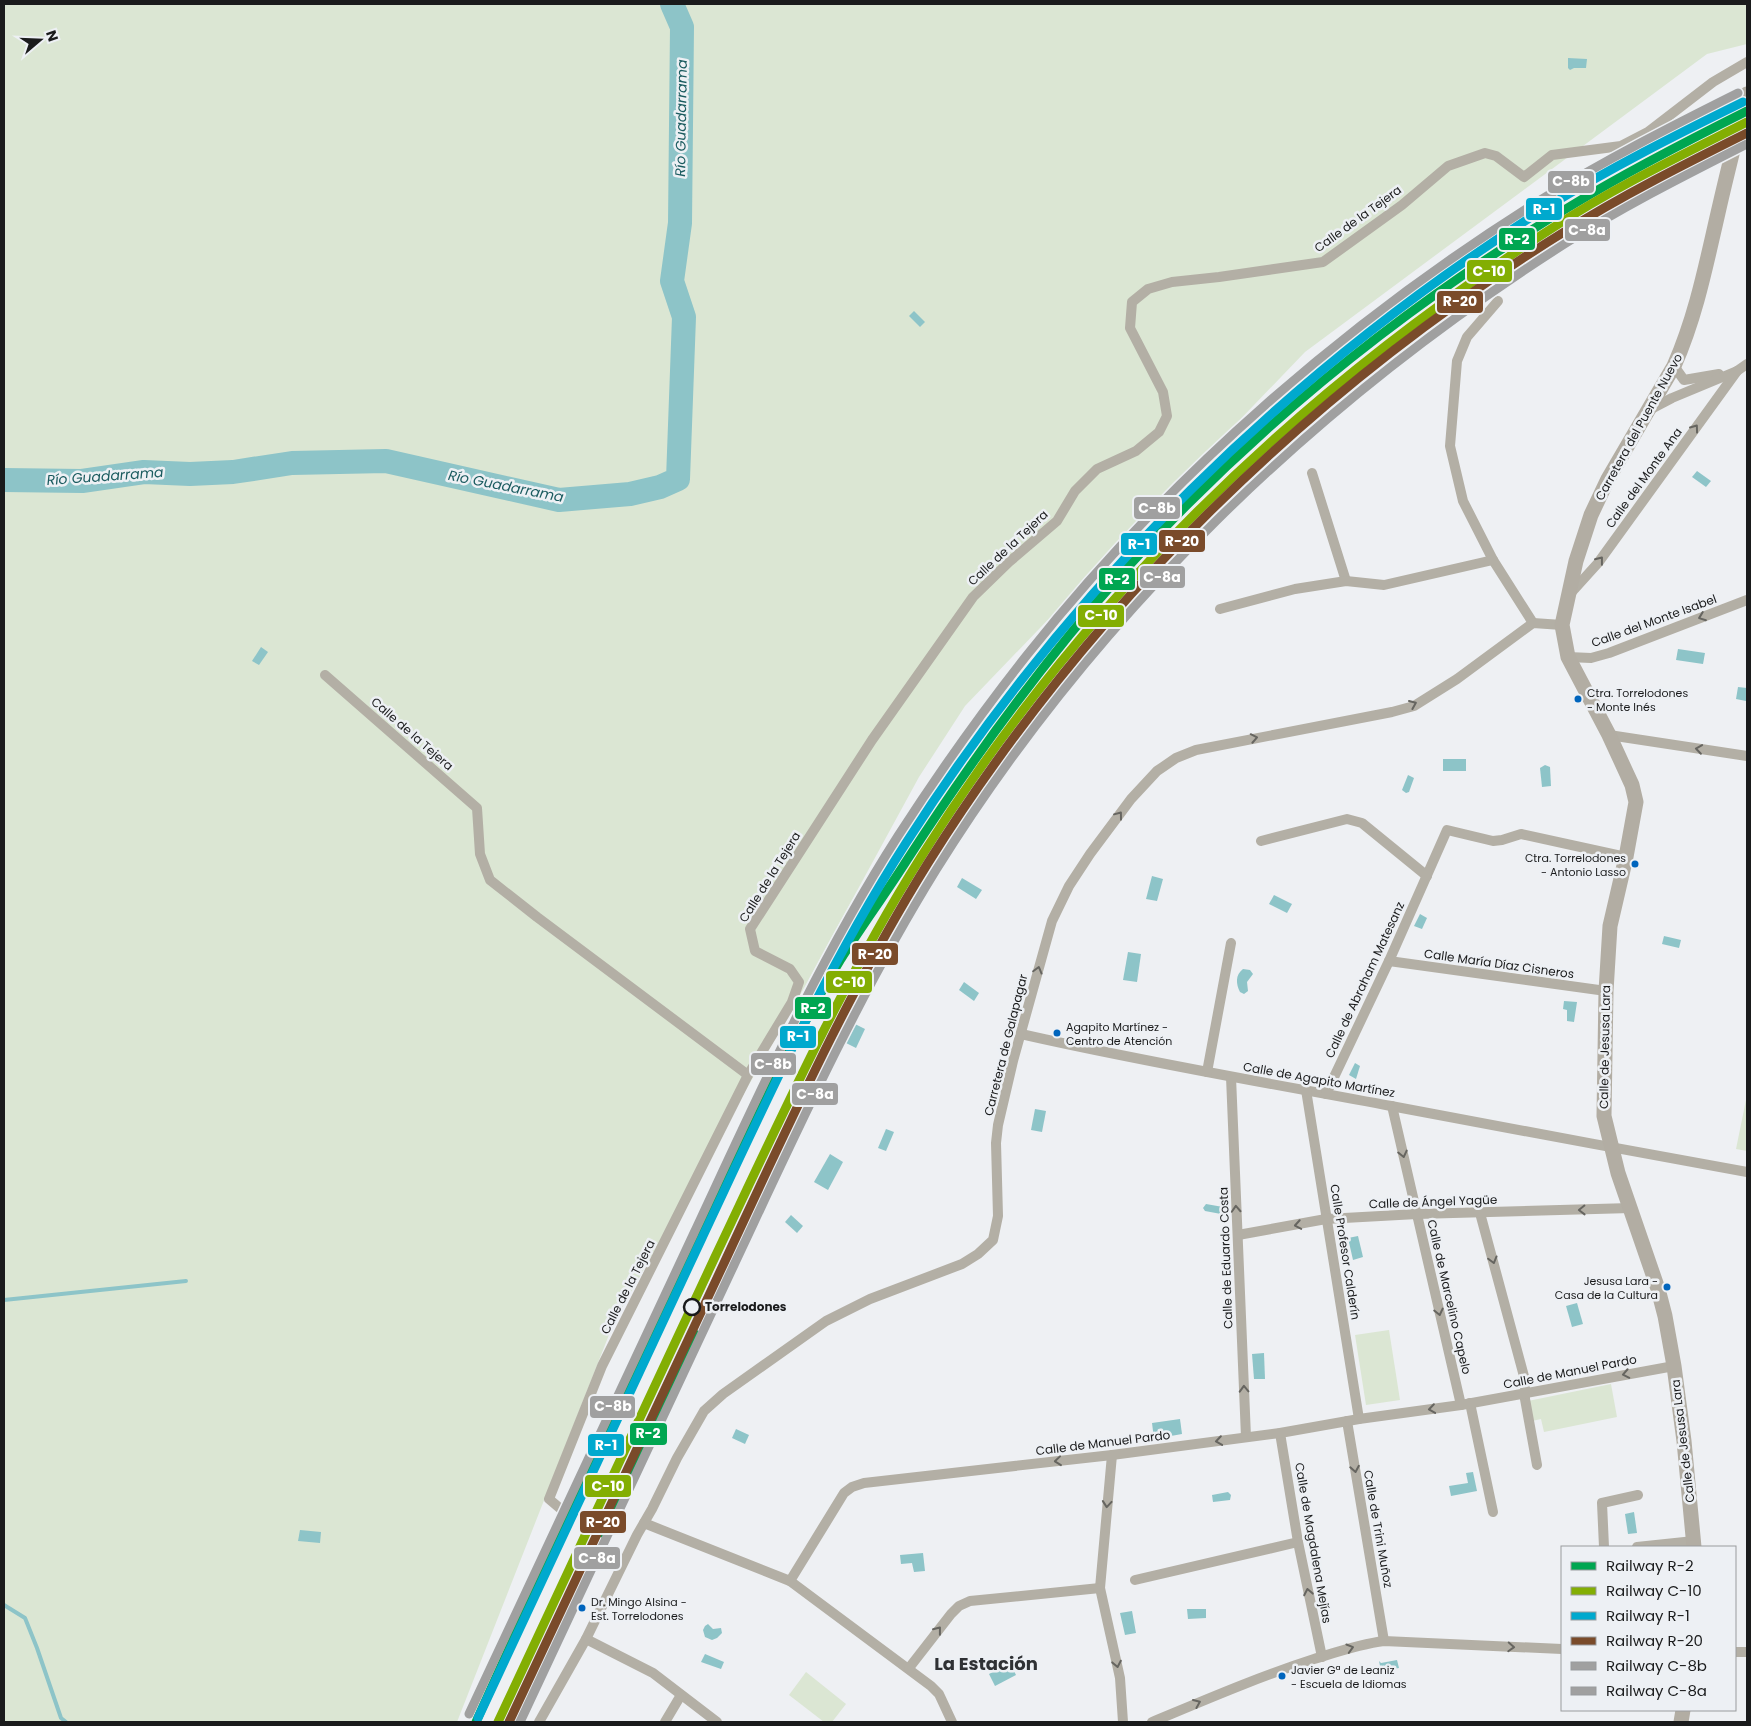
<svg xmlns="http://www.w3.org/2000/svg" width="1751" height="1726" font-family="Poppins,sans-serif">
	<style>
		.green { fill: #dbe6d3 }
		.water { fill: #8dc4c8 }
		.lines { fill: none; stroke-linecap: round; stroke-linejoin: round }
		.stream { stroke: #8dc4c8; stroke-width: 4 }
		.river { stroke: #8dc4c8; stroke-width: 24 }
		.minor { stroke: #b3afa5; stroke-width: 10 }
		.secondary { stroke: #b2ada3; stroke-width: 15 }
		.rail-1-casing { stroke: #edf0f4; stroke-width: 12 }
		.rail-2-casing { stroke: #edf0f4; stroke-width: 12 }
		.rail-3-casing { stroke: #edf0f4; stroke-width: 12 }
		.rail-4-casing { stroke: #edf0f4; stroke-width: 12 }
		.rail-5-casing { stroke: #edf0f4; stroke-width: 12 }
		.rail-6-casing { stroke: #edf0f4; stroke-width: 12 }
		.rail-1 { stroke: #00a651; stroke-width: 9 }
		.rail-2 { stroke: #83ae03; stroke-width: 9 }
		.rail-3 { stroke: #00a9ce; stroke-width: 9 }
		.rail-4 { stroke: #7a4b2a; stroke-width: 9 }
		.rail-5 { stroke: #a0a0a0; stroke-width: 9 }
		.rail-6 { stroke: #a0a0a0; stroke-width: 9 }
		.oneway { stroke: #666560 }
		.bus-dot { fill: #0065bd; stroke: #edf0f4; stroke-width: 2 }
		.stop-dot { fill: #edf0f4; stroke: #1a1b1c; stroke-width: 2.5 }
		.labels { text-anchor: middle; stroke-width: 5; stroke-linejoin: round; paint-order: stroke }
		.bus-label { font-size: 11px; fill: #1a1b1c; stroke: #edf0f4; text-anchor: start }
		.street-label { font-size: 12px; fill: #1a1b1c; stroke: #edf0f4 }
		.stop-label { font-size: 12px; font-weight: bold; fill: #1a1b1c; stroke: #edf0f4; text-anchor: start }
		.water-label { font-size: 14px; font-style: italic; fill: #1a5b5f; stroke: #edf0f4 }
		.district-label { font-size: 18px; font-weight: bold; fill: #2f3134; stroke: #edf0f4 }
		.line-badge { stroke: #edf0f4; stroke-width: 2 }
		.badge-label { font-size: 14px; text-anchor: middle; font-weight: bold; fill: #fff }
	</style>
	<rect width="100%" height="100%" fill="#eef0f3"/>
	<!-- green -->
	<g class="green">
		<path d="M4,4h1743v40l-40,10 -402,298 -340,354 -46,71 -115,211 -190,334 -157,400h-453z"/>
		<path d="M1747,1095v56l-11,-2z"/>
		<path d="M1389,1330l11,70 -34,5 -11,-70z"/>
		<path d="M1611,1384l6,33 -73,15 -3,-13 -9,2 -4,-20z"/>
		<path d="M806,1672l40,32 -14,18h-8l-35,-27z"/>
	</g>
	<!-- water -->
	<g class="water">
		<path d="M1568,58l19,1 -1,9h-12l-4,2 -2,-2z"/>
		<path d="M914,311l11,11 -5,5 -11,-11z"/>
		<path d="M1697,471l14,10 -5,6 -14,-10z"/>
		<path d="M261,647l7,5 -9,13 -7,-4z"/>
		<path d="M1678,649l27,4 -2,11 -27,-4z"/>
		<path d="M1738,687l9,1v21l-1,-8 -10,-2z"/>
		<rect x="1443" y="759" width="23" height="12"/>
		<path d="M1545,765l5,2 1,19 -9,1 -2,-19z"/>
		<path d="M1408,775l6,3 -5,14 -3,1 -4,-3z"/>
		<path d="M1152,876l11,3 -6,22 -11,-2z"/>
		<path d="M962,878l20,12 -6,9 -19,-12z"/>
		<path d="M1274,895l18,9 -5,9 -18,-9z"/>
		<path d="M1420,914l7,4 -5,11 -8,-3z"/>
		<path d="M1664,936l17,4 -2,8 -17,-4z"/>
		<path d="M1128,952l13,2 -4,28 -14,-2z"/>
		<path d="M1243,969l7,1 3,4 -6,8 1,9 -4,3 -4,-2c-4,-8 -5,-17 3,-23z"/>
		<path d="M964,982l15,11 -5,8 -15,-11z"/>
		<path d="M1564,1001l13,1 -3,20 -7,-1v-11l-4,-1z"/>
		<path d="M855,1024l10,5 -9,19 -10,-5z"/>
		<path d="M1355,1063l5,3 -4,13 -7,-4z"/>
		<path d="M1035,1109l11,2 -4,21 -11,-2z"/>
		<path d="M886,1129l8,3 -8,19 -8,-3z"/>
		<path d="M830,1154l13,8 -15,28 -14,-8z"/>
		<path d="M1206,1204l17,3 -2,7 -16,-3 -2,-3z"/>
		<path d="M791,1215l12,11 -6,7 -12,-11z"/>
		<path d="M1358,1236l5,21 -10,3 -5,-22z"/>
		<path d="M1577,1303l6,21 -11,3 -6,-21z"/>
		<path d="M1264,1353l1,26h-11l-2,-25z"/>
		<path d="M1180,1419l2,15 -28,5 -2,-16z"/>
		<path d="M736,1429l13,6 -4,9 -13,-6z"/>
		<path d="M1473,1472l4,19 -26,5 -2,-10 19,-3 -2,-10z"/>
		<path d="M1228,1492l3,3 -1,5 -17,2 -1,-7z"/>
		<path d="M1634,1512l3,21 -9,1 -3,-20z"/>
		<path d="M300,1530l21,2 -1,11 -22,-2z"/>
		<path d="M923,1553l2,18 -11,1 -2,-9 -11,1 -1,-9z"/>
		<path d="M1187,1609h19v9l-18,1z"/>
		<path d="M1132,1611l4,22 -11,2 -5,-22z"/>
		<path d="M708,1624l5,5 8,-1 1,5 -5,5 -5,2 -7,-3 -2,-7 2,-4z"/>
		<path d="M705,1654l19,8 -3,7 -20,-7z"/>
		<path d="M1397,1660l2,8 -18,3 -2,-10 2,2z"/>
		<path d="M1010,1663l6,12 -21,11 -6,-12z"/>
	</g>
	<g class="lines">
		<!-- stream -->
		<g class="stream">
			<path d="M4,1300l182,-19"/>
			<path d="M4,1605l21,13 12,30 24,70 5,4"/>
		</g>
		<!-- river -->
		<path class="river" d="M4,480l78,1 62,-9 46,2 43,-2 59,-9 94,-2 173,39 71,-6 30,-7 18,-8 6,-162 -12,-36 8,-58 2,-196 -10,-23"/>
		<!-- minor -->
		<g class="minor">
			<path d="M1498,301l-31,36 -10,24 -7,85 13,55 30,59 40,63"/>
			<path d="M1674,366l10,14 35,-6"/>
			<path d="M1649,410l23,-12 65,-27 10,-7"/>
			<path d="M1312,473l34,108"/>
			<path d="M1570,594l28,-31 139,-192"/>
			<path d="M1220,609l75,-20 51,-8 38,4 109,-25"/>
			<path d="M1568,657l23,1 18,-5 138,-53"/>
			<path d="M325,675l152,133 3,46 10,26 47,37 211,158"/>
			<path d="M1609,735l138,21"/>
			<path d="M1261,841l86,-22 15,4 65,53"/>
			<path d="M1389,961l217,30"/>
			<path d="M1021,1034c123,28 247,49 370,72 119,22 237,45 356,66"/>
			<path d="M1207,1072l24,-129"/>
			<path d="M1231,1077l15,360"/>
			<path d="M1306,1090l53,329"/>
			<path d="M1326,1094l63,-133 58,-131 46,11 9,-1 19,-6 105,23"/>
			<path d="M1392,1106l69,299"/>
			<path d="M1480,1213l45,167v19l12,66"/>
			<path d="M1238,1235l88,-16 91,-5 214,-6"/>
			<path d="M1470,1403l23,109"/>
			<path d="M1347,1421l37,220"/>
			<path d="M1280,1433l18,109 24,115"/>
			<path d="M1112,1455l-12,133 20,90 3,44"/>
			<path d="M562,1510l-13,-11 53,-133 146,-291 44,-73 7,-20 -9,-13 -35,-18 -5,-22 122,-189 101,-143 36,-35 48,-41 18,-30 22,-22 39,-18 23,-19 8,-16 -4,-24 -33,-64 2,-26 16,-13 24,-7 47,-5 104,-15 79,-57 46,-39 37,-13 11,3 28,21 28,-22 69,-9 27,-14 65,-50 34,-20"/>
			<path d="M644,1523l146,58 141,105 8,8 13,28"/>
			<path d="M1604,1547l-2,-44 36,-8"/>
			<path d="M1637,1547l57,-6"/>
			<path d="M1135,1580l163,-38"/>
			<path d="M790,1581l54,-88 8,-6 12,-4 248,-28 168,-22 79,-14 102,-14 213,-39"/>
			<path d="M586,1639l67,34 64,49"/>
			<path d="M1735,1652h12"/>
			<path d="M909,1668l42,-54 8,-8 11,-5 130,-13"/>
			<path d="M539,1722l47,-83 51,-104 15,-26 25,-51 27,-47 19,-17 103,-73 44,-22 92,-35 16,-10 15,-14 5,-24 -2,-73 2,-18 15,-64 39,-140 17,-35 21,-32 41,-55 26,-28 19,-13 20,-8 196,-38 22,-6 43,-27 76,-56 29,2"/>
			<path d="M665,1722l16,-27"/>
			<path d="M1152,1722c53,-22 106,-45 162,-63 23,-7 46,-15 70,-18l178,8"/>
		</g>
		<!-- secondary -->
		<g class="secondary">
			<path d="M1694,1547l-10,-106 -10,-75 -9,-50 -7,-27 -40,-116 -14,-57 2,-125 4,-65 16,-69 10,-55 -4,-17 -23,-50 -41,-78 -6,-32 14,-64 15,-46 17,-36 66,-113c22,-50 32,-101 44,-153 9,-40 19,-79 29,-119"/>
			<path d="M1681,1722l2,-12"/>
		</g>
		<!-- rail-1 casing -->
		<g class="rail-1-casing">
			<g id="rail-1">
				<path d="M602,1533l93,-199"/>
				<path d="M476,1722l129,-287 172,-359c20,-40 41,-79 64,-117 21,-33 45,-66 66,-99 66,-102 137,-200 219,-291 130,-143 282,-266 448,-365 56,-34 115,-64 173,-93"/>
			</g>
		</g>
		<!-- rail-2 casing -->
		<g class="rail-2-casing">
			<path id="rail-2" d="M498,1722c72,-155 145,-310 217,-465 64,-135 126,-273 206,-400 162,-258 377,-466 633,-630 61,-40 128,-72 193,-105"/>
		</g>
		<!-- rail-3 casing -->
		<g class="rail-3-casing">
			<path id="rail-3" d="M478,1718c75,-160 150,-320 224,-480 63,-134 124,-270 204,-395 164,-257 382,-473 641,-636 63,-39 129,-72 196,-105"/>
		</g>
		<!-- rail-4 casing -->
		<g class="rail-4-casing">
			<path id="rail-4" d="M509,1722c72,-153 144,-307 216,-461 63,-135 124,-271 203,-398 160,-255 381,-473 636,-631 59,-37 121,-68 183,-99"/>
		</g>
		<!-- rail-5 casing -->
		<g class="rail-5-casing">
			<path id="rail-5" d="M469,1714c75,-161 150,-321 225,-481 63,-135 124,-272 204,-397 40,-62 83,-123 129,-181 143,-180 321,-335 515,-456 63,-39 130,-73 196,-106"/>
		</g>
		<!-- rail-6 casing -->
		<g class="rail-6-casing">
			<path id="rail-6" d="M520,1722c71,-152 143,-305 214,-457 63,-134 124,-269 202,-395 158,-254 378,-467 630,-627 58,-37 120,-68 181,-99"/>
		</g>
		<!-- rail-1 -->
		<use href="#rail-1" class="rail-1"/>
		<!-- rail-2 -->
		<use href="#rail-2" class="rail-2"/>
		<!-- rail-3 -->
		<use href="#rail-3" class="rail-3"/>
		<!-- rail-4 -->
		<use href="#rail-4" class="rail-4"/>
		<!-- rail-5 -->
		<use href="#rail-5" class="rail-5"/>
		<!-- rail-6 -->
		<use href="#rail-6" class="rail-6"/>
	</g>
	<!-- one-way arrows -->
	<defs><path id="oneway-chevron" d="M-2-3.5L2.5 0L-2 3.5" fill="none" stroke-width="1.6" stroke-linecap="round" stroke-linejoin="round" transform="scale(1.25)"/></defs>
	<g class="oneway">
		<use href="#oneway-chevron" transform="translate(1695 428) rotate(-54)"/>
		<use href="#oneway-chevron" transform="translate(1600 560) rotate(-52)"/>
		<use href="#oneway-chevron" transform="translate(1702 617) rotate(159)"/>
		<use href="#oneway-chevron" transform="translate(1413 704) rotate(-23)"/>
		<use href="#oneway-chevron" transform="translate(1254 738) rotate(-11)"/>
		<use href="#oneway-chevron" transform="translate(1699 749) rotate(-172)"/>
		<use href="#oneway-chevron" transform="translate(1119 815) rotate(-53)"/>
		<use href="#oneway-chevron" transform="translate(1038 970) rotate(-75)"/>
		<use href="#oneway-chevron" transform="translate(1403 1154) rotate(77)"/>
		<use href="#oneway-chevron" transform="translate(1236 1209) rotate(-93)"/>
		<use href="#oneway-chevron" transform="translate(1582 1210) rotate(179)"/>
		<use href="#oneway-chevron" transform="translate(1298 1225) rotate(170)"/>
		<use href="#oneway-chevron" transform="translate(1493 1260) rotate(75)"/>
		<use href="#oneway-chevron" transform="translate(1439 1312) rotate(77)"/>
		<use href="#oneway-chevron" transform="translate(1626 1374) rotate(169)"/>
		<use href="#oneway-chevron" transform="translate(1244 1389) rotate(-92)"/>
		<use href="#oneway-chevron" transform="translate(1432 1409) rotate(172)"/>
		<use href="#oneway-chevron" transform="translate(1219 1441) rotate(172)"/>
		<use href="#oneway-chevron" transform="translate(1058 1461) rotate(174)"/>
		<use href="#oneway-chevron" transform="translate(1355 1469) rotate(80)"/>
		<use href="#oneway-chevron" transform="translate(1107 1504) rotate(95)"/>
		<use href="#oneway-chevron" transform="translate(1308 1592) rotate(-101)"/>
		<use href="#oneway-chevron" transform="translate(938 1630) rotate(-52)"/>
		<use href="#oneway-chevron" transform="translate(1511 1647) rotate(3)"/>
		<use href="#oneway-chevron" transform="translate(1350 1648) rotate(-16)"/>
		<use href="#oneway-chevron" transform="translate(1117 1664) rotate(79)"/>
		<use href="#oneway-chevron" transform="translate(1197 1703) rotate(-23)"/>
	</g>
	<!-- markers -->
	<g class="bus-dot">
		<circle cx="1578" cy="699" r="4.5"/>
		<circle cx="1635" cy="864" r="4.5"/>
		<circle cx="1057" cy="1033" r="4.5"/>
		<circle cx="1667" cy="1287" r="4.5"/>
		<circle cx="582" cy="1608" r="4.5"/>
		<circle cx="1282" cy="1676" r="4.5"/>
	</g>
	<circle class="stop-dot" cx="692" cy="1307" r="8"/>
	<g class="labels">
		<!-- bus labels -->
		<g class="bus-label">
			<text x="1587" y="697">Ctra. Torrelodones<tspan x="1587" dy="14">- Monte Inés</tspan></text>
			<text x="1626" y="862" text-anchor="end">Ctra. Torrelodones<tspan x="1626" dy="14">- Antonio Lasso</tspan></text>
			<text x="1066" y="1031">Agapito Martínez -<tspan x="1066" dy="14">Centro de Atención</tspan></text>
			<text x="1658" y="1285" text-anchor="end">Jesusa Lara -<tspan x="1658" dy="14">Casa de la Cultura</tspan></text>
			<text x="591" y="1606">Dr. Mingo Alsina -<tspan x="591" dy="14">Est. Torrelodones</tspan></text>
			<text x="1291" y="1674">Javier Gª de Leaniz<tspan x="1291" dy="14">- Escuela de Idiomas</tspan></text>
		</g>
		<!-- street labels -->
		<g class="street-label">
			<text transform="translate(1358 219) rotate(-36)" y="4">Calle de la Tejera</text>
			<text transform="translate(1639 427) rotate(-61)" y="4">Carretera del Puente Nuevo</text>
			<text transform="translate(1644 478) rotate(-54)" y="4">Calle del Monte Ana</text>
			<text transform="translate(1008 548) rotate(-43)" y="4">Calle de la Tejera</text>
			<text transform="translate(1654 621) rotate(-20)" y="4">Calle del Monte Isabel</text>
			<text transform="translate(412 734) rotate(41)" y="4">Calle de la Tejera</text>
			<text transform="translate(770 877) rotate(-58)" y="4">Calle de la Tejera</text>
			<text transform="translate(1499 964) rotate(8)" y="4">Calle María Díaz Cisneros</text>
			<text transform="translate(1365 980) rotate(-65)" y="4">Calle de Abraham Matesanz</text>
			<text transform="translate(1006 1045) rotate(-76)" y="4">Carretera de Galapagar</text>
			<text transform="translate(1605 1047) rotate(-89)" y="4">Calle de Jesusa Lara</text>
			<text transform="translate(1319 1080) rotate(10)" y="4">Calle de Agapito Martínez</text>
			<text transform="translate(1433 1202) rotate(-2)" y="4">Calle de Ángel Yagüe</text>
			<text transform="translate(1345 1252) rotate(81)" y="4">Calle Profesor Calderín</text>
			<text transform="translate(1226 1258) rotate(-92)" y="4">Calle de Eduardo Costa</text>
			<text transform="translate(628 1287) rotate(-63)" y="4">Calle de la Tejera</text>
			<text transform="translate(1449 1297) rotate(77)" y="4">Calle de Marcelino Capelo</text>
			<text transform="translate(1570 1372) rotate(-11)" y="4">Calle de Manuel Pardo</text>
			<text transform="translate(1683 1441) rotate(-97)" y="4">Calle de Jesusa Lara</text>
			<text transform="translate(1103 1443) rotate(-7)" y="4">Calle de Manuel Pardo</text>
			<text transform="translate(1378 1529) rotate(80)" y="4">Calle de Trini Muñoz</text>
			<text transform="translate(1313 1543) rotate(80)" y="4">Calle de Magdalena Mejías</text>
		</g>
		<!-- stop labels -->
		<g class="stop-label">
			<text x="705" y="1311">Torrelodones</text>
		</g>
		<!-- water labels -->
		<g class="water-label">
			<text transform="translate(681 118) rotate(-89)" y="5">Río Guadarrama</text>
			<text transform="translate(105 476) rotate(-4)" y="5">Río Guadarrama</text>
			<text transform="translate(506 486) rotate(11)" y="5">Río Guadarrama</text>
		</g>
		<!-- district labels -->
		<g class="district-label">
			<text x="986" y="1670">La Estación</text>
		</g>
	</g>
	<g class="line-badge">
		<rect x="1547" y="170" width="48" height="24" rx="5" fill="#a0a0a0"/>
		<rect x="1525" y="197" width="38" height="24" rx="5" fill="#00a9ce"/>
		<rect x="1564" y="218" width="47" height="24" rx="5" fill="#a0a0a0"/>
		<rect x="1498" y="227" width="38" height="24" rx="5" fill="#00a651"/>
		<rect x="1466" y="259" width="47" height="24" rx="5" fill="#83ae03"/>
		<rect x="1436" y="290" width="48" height="24" rx="5" fill="#7a4b2a"/>
		<rect x="1133" y="496" width="48" height="24" rx="5" fill="#a0a0a0"/>
		<rect x="1158" y="529" width="48" height="24" rx="5" fill="#7a4b2a"/>
		<rect x="1120" y="532" width="38" height="24" rx="5" fill="#00a9ce"/>
		<rect x="1139" y="565" width="47" height="24" rx="5" fill="#a0a0a0"/>
		<rect x="1098" y="567" width="38" height="24" rx="5" fill="#00a651"/>
		<rect x="1077" y="604" width="48" height="24" rx="5" fill="#83ae03"/>
		<rect x="851" y="942" width="48" height="24" rx="5" fill="#7a4b2a"/>
		<rect x="825" y="970" width="48" height="24" rx="5" fill="#83ae03"/>
		<rect x="794" y="996" width="38" height="24" rx="5" fill="#00a651"/>
		<rect x="779" y="1025" width="38" height="24" rx="5" fill="#00a9ce"/>
		<rect x="750" y="1052" width="47" height="24" rx="5" fill="#a0a0a0"/>
		<rect x="791" y="1082" width="48" height="24" rx="5" fill="#a0a0a0"/>
		<rect x="589" y="1395" width="47" height="24" rx="5" fill="#a0a0a0"/>
		<rect x="629" y="1422" width="39" height="24" rx="5" fill="#00a651"/>
		<rect x="587" y="1433" width="38" height="24" rx="5" fill="#00a9ce"/>
		<rect x="584" y="1474" width="48" height="24" rx="5" fill="#83ae03"/>
		<rect x="579" y="1510" width="48" height="24" rx="5" fill="#7a4b2a"/>
		<rect x="573" y="1546" width="48" height="24" rx="5" fill="#a0a0a0"/>
	</g>
	<g class="badge-label">
		<text x="1571" y="186">C-8b</text>
		<text x="1544" y="214">R-1</text>
		<text x="1587" y="235">C-8a</text>
		<text x="1517" y="244">R-2</text>
		<text x="1489" y="276">C-10</text>
		<text x="1460" y="306">R-20</text>
		<text x="1157" y="513">C-8b</text>
		<text x="1182" y="546">R-20</text>
		<text x="1139" y="549">R-1</text>
		<text x="1162" y="582">C-8a</text>
		<text x="1117" y="584">R-2</text>
		<text x="1101" y="620">C-10</text>
		<text x="875" y="959">R-20</text>
		<text x="849" y="987">C-10</text>
		<text x="813" y="1013">R-2</text>
		<text x="798" y="1041">R-1</text>
		<text x="773" y="1069">C-8b</text>
		<text x="815" y="1099">C-8a</text>
		<text x="613" y="1411">C-8b</text>
		<text x="648" y="1438">R-2</text>
		<text x="606" y="1450">R-1</text>
		<text x="608" y="1491">C-10</text>
		<text x="603" y="1527">R-20</text>
		<text x="597" y="1563">C-8a</text>
	</g>
	<!-- border -->
	<rect width="1751" height="1726" fill="none" stroke="#1a1b1c" stroke-width="10"/>
	<!-- legend -->
	<rect x="1561" y="1546" width="175" height="165" fill="#edf0f4" stroke="#999b9e"/>
	<rect x="1571" y="1562" width="25" height="8" fill="#00a651" stroke="#999b9e"/>
	<text x="1606" y="1571" font-size="15" fill="#1a1b1c">Railway R-2</text>
	<rect x="1571" y="1587" width="25" height="8" fill="#83ae03" stroke="#999b9e"/>
	<text x="1606" y="1596" font-size="15" fill="#1a1b1c">Railway C-10</text>
	<rect x="1571" y="1612" width="25" height="8" fill="#00a9ce" stroke="#999b9e"/>
	<text x="1606" y="1621" font-size="15" fill="#1a1b1c">Railway R-1</text>
	<rect x="1571" y="1637" width="25" height="8" fill="#7a4b2a" stroke="#999b9e"/>
	<text x="1606" y="1646" font-size="15" fill="#1a1b1c">Railway R-20</text>
	<rect x="1571" y="1662" width="25" height="8" fill="#a0a0a0" stroke="#999b9e"/>
	<text x="1606" y="1671" font-size="15" fill="#1a1b1c">Railway C-8b</text>
	<rect x="1571" y="1687" width="25" height="8" fill="#a0a0a0" stroke="#999b9e"/>
	<text x="1606" y="1696" font-size="15" fill="#1a1b1c">Railway C-8a</text>
	<!-- north arrow -->
	<g transform="translate(40 40) rotate(71)" stroke="#edf0f4" stroke-width="4" paint-order="stroke">
	<path d="M0-4L9 19L0 12L-9 19Z" fill="#1a1b1c"/>
	<text y="-8" font-size="14" font-weight="bold" text-anchor="middle" fill="#1a1b1c">N</text>
	</g>
</svg>
